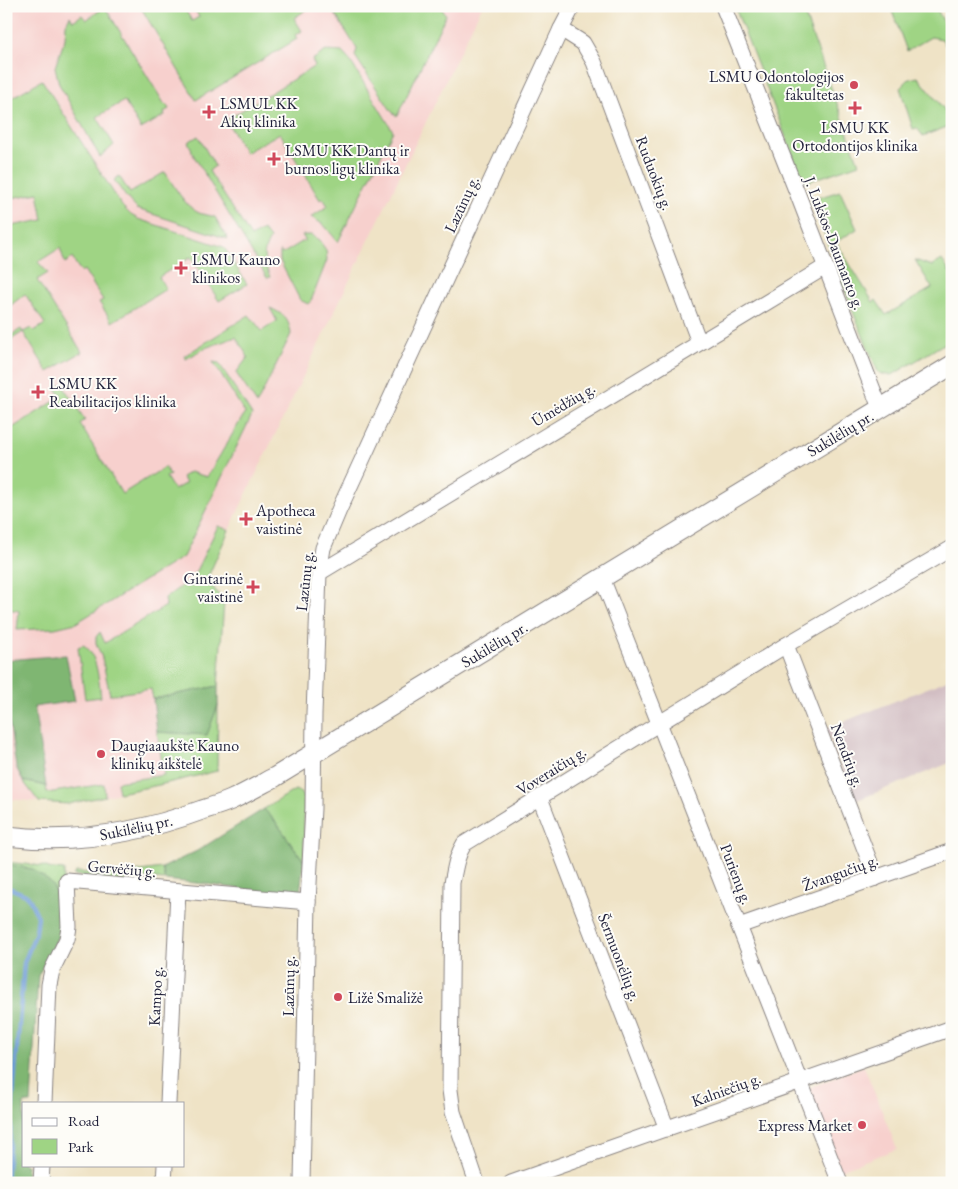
<svg xmlns="http://www.w3.org/2000/svg" width="958" height="1189" font-family="'EB Garamond',serif">
	<style>
		.built { fill: #f7d0cd }
		.industrial { fill: #d2bec3 }
		.green { fill: #9fd484; stroke: #607b60 }
		.forest { fill: #7fb672; stroke: #506c56 }
		.lines { fill: none; stroke-linecap: round; stroke-linejoin: round }
		.stream { stroke: #6e9cd6; stroke-width: 4.5 }
		.minor-casing { stroke: #888280; stroke-width: 17 }
		.major-casing { stroke: #888280; stroke-width: 21 }
		.minor { stroke: #fff; stroke-width: 15 }
		.major { stroke: #fff; stroke-width: 19 }
		.poi-dot { fill: #d1495b; stroke: #fdfcf7; stroke-width: 2 }
		.labels { text-anchor: middle; stroke-width: 4; stroke-linejoin: round; paint-order: stroke }
		.poi-label { font-size: 16px; fill: #22223b; stroke: #fdfcf7; text-anchor: start }
		.street-label { font-size: 16px; fill: #22223b; stroke: #fdfcf7 }
	</style>
	<rect width="100%" height="100%" fill="#fdfcf7"/>
	<filter id="ink" filterUnits="userSpaceOnUse"><feTurbulence type="fractalNoise" baseFrequency=".02" numOctaves="2"/><feDisplacementMap in="SourceGraphic" scale="10" xChannelSelector="R" yChannelSelector="G"/><feConvolveMatrix kernelMatrix="1 2 1 2 8 2 1 2 1" color-interpolation-filters="sRGB"/></filter>
	<filter id="wash" filterUnits="userSpaceOnUse"><feTurbulence type="fractalNoise" baseFrequency=".0096" numOctaves="4" result="noise"/><feDisplacementMap in="SourceGraphic" scale="20" xChannelSelector="R" yChannelSelector="G"/><feGaussianBlur stdDeviation="1.12" result="paint"/><feColorMatrix in="noise" values="0 0 0 0 0 0 0 0 0 0 0 0 0 0 0 0 0 1.4 0 .05"/><feComposite in="paint" operator="in"/></filter>
	<g filter="url(#wash)">
		<rect width="100%" height="100%" fill="#efe3c6"/>
		<!-- built -->
		<g class="built">
			<path d="M6,6h476l-253,524 -22,49 17,23 -6,84 -1,85 -58,14 -91,19 -62,-5z"/>
			<path d="M864,1066l33,83 -57,21 -31,-82z"/>
		</g>
		<!-- industrial -->
		<path class="industrial" d="M952,678v84l-97,39 -29,-72z"/>
		<!-- green -->
		<g class="green">
			<path d="M140,6h43l9,15 7,-4 -6,-11h119l-18,12 8,13 -7,4 2,4 -101,61z"/>
			<path d="M330,6h110l6,9 -49,101 -5,-4 -37,-56 2,-7z"/>
			<path d="M747,6h65l-9,4 56,154 -52,18 -4,-1 -67,-171z"/>
			<path d="M890,6h45l17,31v19l-10,-17 -11,-2 -24,14z"/>
			<path d="M105,7l60,98 1,-1 3,5 -5,3 1,3 -24,14 -17,-28 -27,16 17,28 -14,12 -41,-73 -4,-17 10,-28 1,-15 4,-8 3,5 9,-6 4,5z"/>
			<path d="M326,51l16,1 9,10 42,69 -55,111 -14,-17 -13,-8 17,-11 -5,-8 -3,2 -40,-67 -35,20 -19,-33 89,-54 -3,-6z"/>
			<path d="M918,77l30,37 4,-2v13l-29,11 -6,-8 -4,1 -13,-41 9,-9z"/>
			<path d="M42,80l80,126 9,9 7,4 86,28 23,37 -28,17 -28,-44 -32,20 7,12 -54,33 -13,-20 4,-2 -19,-30 -3,2 -9,-14 -7,5 -5,-15 -22,14 10,11 -11,7 45,72 -34,20 -25,-40 -17,11v-5l15,-9 2,3 8,-4 3,3 11,-7 -20,-30 -19,15v-82l37,-7 -5,-27 -32,6v-98z"/>
			<path d="M198,136l17,30 -6,5 42,66 12,-7 7,9c-9,16 -6,22 0,38l-3,1 -76,-127 1,-1 -4,-8z"/>
			<path d="M165,172c8,12 20,35 34,41 5,2 11,2 16,4l13,22 -91,-30 -11,-12 -12,-17 5,-4 11,17z"/>
			<path d="M840,191l17,38 -21,13 37,60 3,-2 10,15 46,-27 -17,-28 17,6 10,-6 9,14h1v65l-58,35c-6,2 -10,1 -16,-2l-25,-60 -39,-106 -1,-5 4,-3z"/>
			<path d="M302,235h9l8,5 7,10 1,10 -16,41 -3,3 -8,-4 -20,-39v-10l2,3 23,-14z"/>
			<path d="M270,308c14,6 19,11 21,26l-34,70 -21,-31 12,-16 -12,-20 -31,11 -19,11 -2,-3 65,-41 13,16 15,-10z"/>
			<path d="M213,362l6,1 33,52 -69,142 -107,66 -21,5 -38,2 2,-19 -12,-2 -1,4v-181l55,-35 -5,-9 6,-4 23,36 -5,4 42,70 43,-27 5,8 -4,2 8,13 12,-7 -4,-6 8,-5 17,5 38,-64z"/>
			<path d="M218,526l11,4 -22,49 17,23 -6,84 -65,13 -2,-10 -41,6 -8,-37 -6,-15v-6l4,-5 5,11 61,-37 -1,-8 22,-16 6,-5z"/>
			<path d="M83,645c14,6 16,38 18,52l-16,2 -7,-52z"/>
			<path d="M218,705l-1,66 -58,14 -40,8 -2,-11 47,-7 -7,-43 50,3z"/>
			<path d="M23,781l23,5 1,7 57,-9 1,12 -37,8 -29,-2z"/>
			<path d="M295,790l5,2 4,7v62l-29,-40 -11,-12z"/>
			<path d="M6,862l37,4 9,3 12,1 -1,45 -31,-46 -26,-5z"/>
			<path d="M162,868l3,12 -20,-2 -24,3 -48,-6 3,-3 32,2 18,-1z"/>
		</g>
		<!-- forest -->
		<g class="forest">
			<path d="M66,655l9,46 -41,6 12,79 -23,-5 -7,-14 -10,-66v-41z"/>
			<path d="M218,686v19l-11,30 -50,-3 -4,-33z"/>
			<path d="M264,809l11,12 29,40 -4,31 -3,3 -5,1 -86,-12 -41,-4 -3,-12 35,-17z"/>
			<path d="M6,864l26,5 18,13 8,13 5,20 -6,24 -19,37 -7,127h-7v62h3l-1,18h-20z"/>
		</g>
		<g class="lines">
			<!-- stream -->
			<path class="stream" d="M6,889h6l16,7 10,21 -2,15 -12,31 -18,220"/>
		</g>
	</g>
	<g filter="url(#ink)">
		<g class="lines">
			<!-- minor casing -->
			<g class="minor-casing">
				<g id="minor">
					<path d="M723,6l75,189 82,213"/>
					<path d="M561,29l22,14 11,19 105,280"/>
					<path d="M319,573l506,-306"/>
					<path d="M602,578l238,605"/>
					<path d="M786,645l90,233"/>
					<path d="M540,798l127,331"/>
					<path d="M739,926l213,-75"/>
					<path d="M44,1103l5,-118 3,-15 15,-31 2,-12 -2,-46 241,21"/>
					<path d="M168,1103l10,-212"/>
					<path d="M41,1183l1,-18"/>
					<path d="M164,1183l1,-18"/>
					<path d="M302,1183l6,-281 5,-94 1,-94 5,-141 4,-25 16,-38 222,-481 12,-23"/>
					<path d="M477,1183l-24,-71 -3,-22 2,-207c3,-14 4,-26 12,-39l322,-199 166,-97"/>
					<path d="M511,1183l441,-155"/>
				</g>
			</g>
			<!-- major casing -->
			<g class="major-casing">
				<path id="major" d="M6,836c66,8 134,-3 196,-26 10,-3 20,-6 29,-10 15,-7 29,-15 44,-23l677,-412"/>
			</g>
			<!-- minor -->
			<use href="#minor" class="minor"/>
			<!-- major -->
			<use href="#major" class="major"/>
		</g>
	</g>
	<!-- markers -->
	<g class="poi-dot">
		<circle cx="854" cy="85" r="5"/>
		<path d="M852.5 100.5h5v5h5v5h-5v5h-5v-5h-5v-5h5z"/>
		<path d="M206.5 104.5h5v5h5v5h-5v5h-5v-5h-5v-5h5z"/>
		<path d="M271.5 151.5h5v5h5v5h-5v5h-5v-5h-5v-5h5z"/>
		<path d="M178.5 260.5h5v5h5v5h-5v5h-5v-5h-5v-5h5z"/>
		<path d="M35.5 384.5h5v5h5v5h-5v5h-5v-5h-5v-5h5z"/>
		<path d="M243.5 511.5h5v5h5v5h-5v5h-5v-5h-5v-5h5z"/>
		<path d="M250.5 579.5h5v5h5v5h-5v5h-5v-5h-5v-5h5z"/>
		<circle cx="101" cy="754" r="5"/>
		<circle cx="338" cy="997" r="5"/>
		<circle cx="862" cy="1125" r="5"/>
	</g>
	<g class="labels">
		<!-- poi labels -->
		<g class="poi-label">
			<text x="844" y="82" text-anchor="end">LSMU Odontologijos<tspan x="844" dy="18">fakultetas</tspan></text>
			<text x="220" y="109">LSMUL KK<tspan x="220" dy="18">Akių klinika</tspan></text>
			<text x="855" y="133" text-anchor="middle">LSMU KK<tspan x="855" dy="18">Ortodontijos klinika</tspan></text>
			<text x="285" y="156">LSMU KK Dantų ir<tspan x="285" dy="18">burnos ligų klinika</tspan></text>
			<text x="192" y="265">LSMU Kauno<tspan x="192" dy="18">klinikos</tspan></text>
			<text x="49" y="389">LSMU KK<tspan x="49" dy="18">Reabilitacijos klinika</tspan></text>
			<text x="256" y="516">Apotheca<tspan x="256" dy="18">vaistinė</tspan></text>
			<text x="243" y="584" text-anchor="end">Gintarinė<tspan x="243" dy="18">vaistinė</tspan></text>
			<text x="111" y="751">Daugiaaukštė Kauno<tspan x="111" dy="18">klinikų aikštelė</tspan></text>
			<text x="348" y="1003">Ližė Smaližė</text>
			<text x="852" y="1131" text-anchor="end">Express Market</text>
		</g>
		<!-- street labels -->
		<g class="street-label">
			<text transform="translate(655 173) rotate(69)" y="6">Ruduokių g.</text>
			<text transform="translate(461 204) rotate(-65)" y="6">Lazūnų g.</text>
			<text transform="translate(835 243) rotate(69)" y="6">J. Lukšos-Daumanto g.</text>
			<text transform="translate(563 404) rotate(-31)" y="6">Ūmėdžių g.</text>
			<text transform="translate(840 433) rotate(-31)" y="6">Sukilėlių pr.</text>
			<text transform="translate(304 581) rotate(-84)" y="6">Lazūnų g.</text>
			<text transform="translate(494 644) rotate(-31)" y="6">Sukilėlių pr.</text>
			<text transform="translate(848 755) rotate(69)" y="6">Nendrių g.</text>
			<text transform="translate(551 770) rotate(-32)" y="6">Voveraičių g.</text>
			<text transform="translate(136 827) rotate(-12)" y="6">Sukilėlių pr.</text>
			<text transform="translate(122 868) rotate(5)" y="6">Gervėčių g.</text>
			<text transform="translate(840 872) rotate(-20)" y="6">Žvangučių g.</text>
			<text transform="translate(737 874) rotate(69)" y="6">Purienų g.</text>
			<text transform="translate(620 957) rotate(69)" y="6">Šermuonėlių g.</text>
			<text transform="translate(288 986) rotate(-89)" y="6">Lazūnų g.</text>
			<text transform="translate(155 996) rotate(-87)" y="6">Kampo g.</text>
			<text transform="translate(726 1089) rotate(-20)" y="6">Kalniečių g.</text>
		</g>
	</g>
	<!-- margin -->
	<rect width="958" height="1189" fill="none" stroke="#fdfcf7" stroke-width="25"/>
	<!-- legend -->
	<rect x="22" y="1102" width="162" height="65" fill="#fdfcf7" stroke="#a5a5ac"/>
	<rect x="32" y="1118" width="25" height="8" fill="#ffffff" stroke="#a5a5ac"/>
	<text x="68" y="1126" font-size="15" fill="#22223b">Road</text>
	<rect x="32" y="1139" width="25" height="15" fill="#9fd484" stroke="#a5a5ac"/>
	<text x="68" y="1152" font-size="15" fill="#22223b">Park</text>
</svg>
